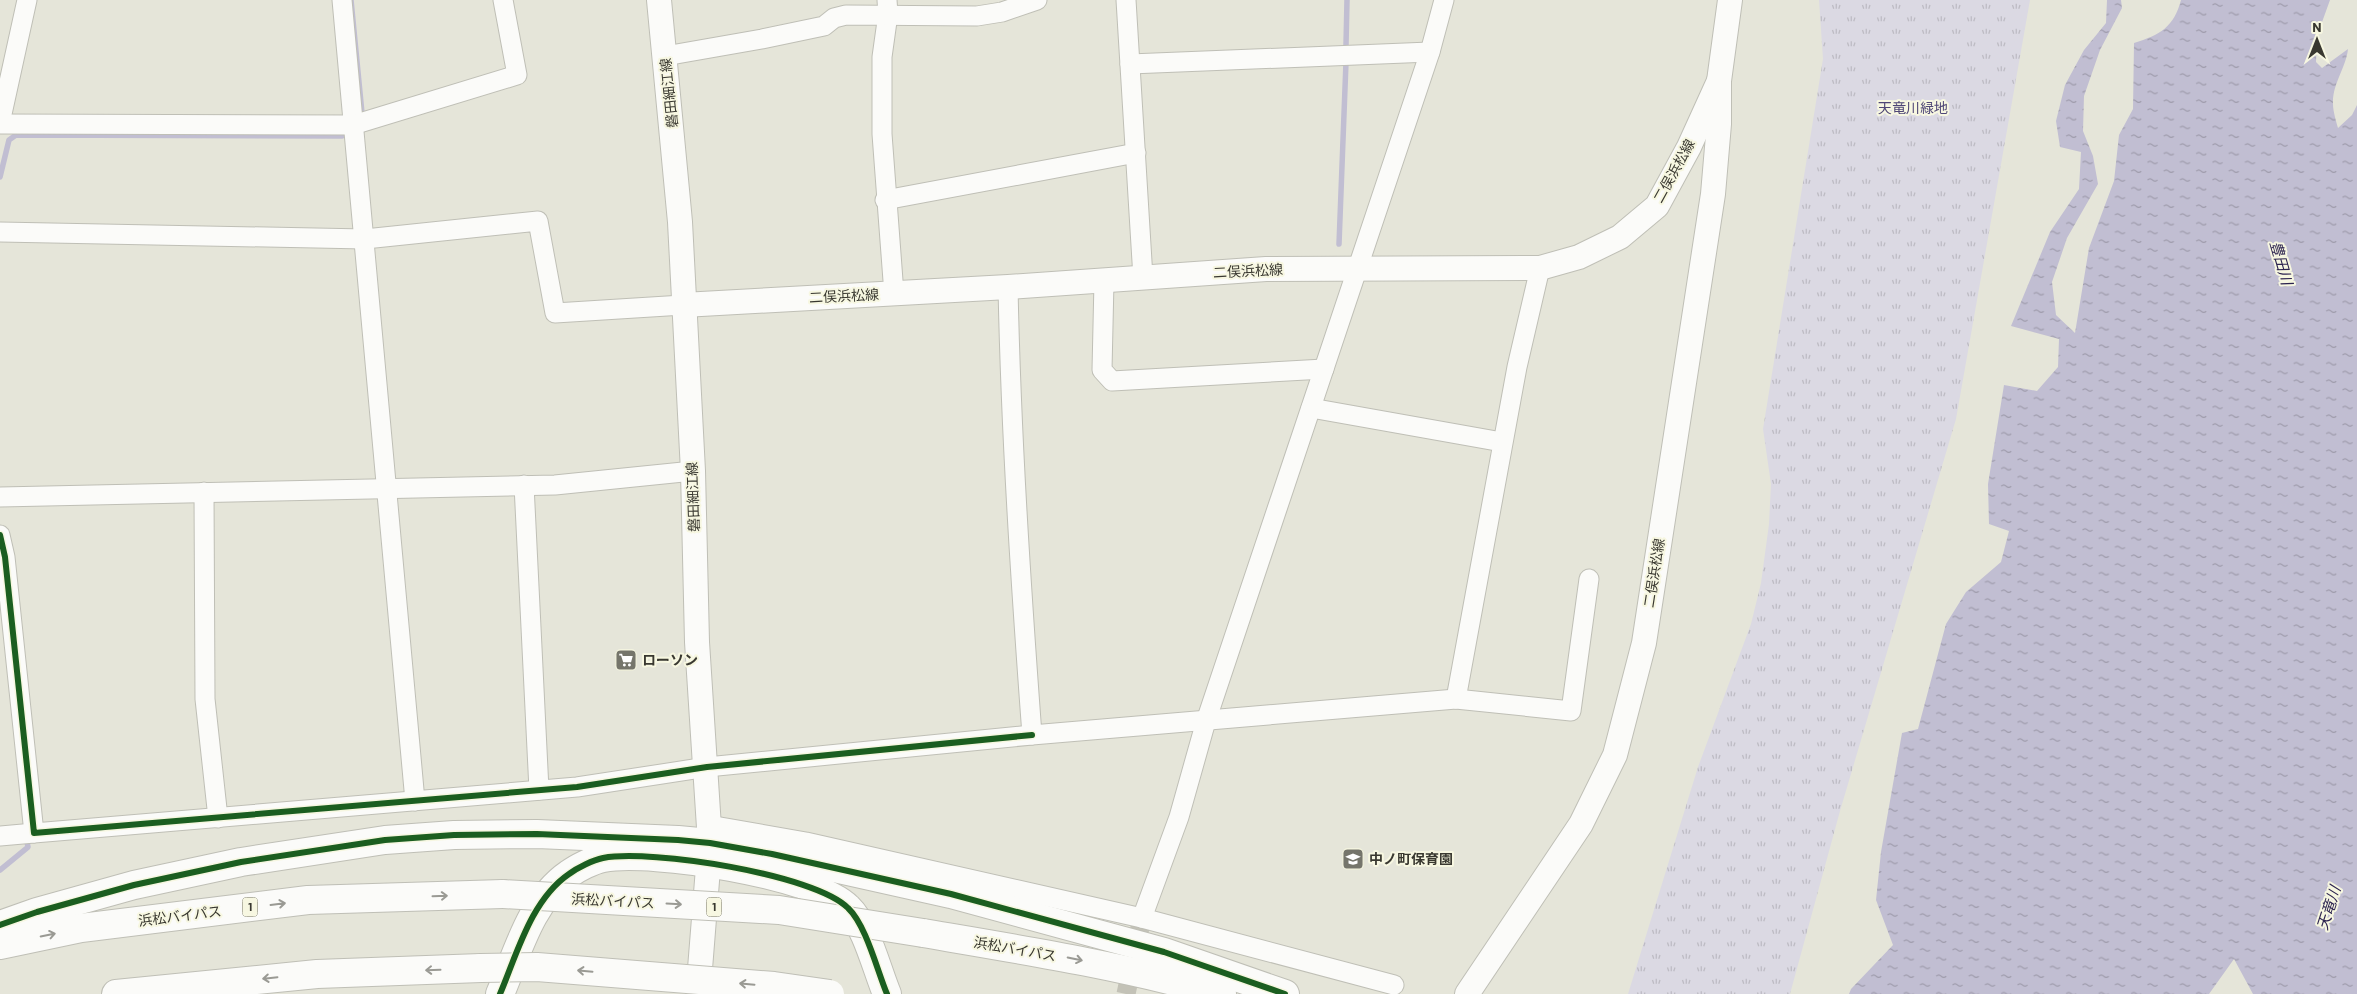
<svg xmlns="http://www.w3.org/2000/svg" width="2357" height="994" font-family="Barlow,'Noto Sans JP',sans-serif">
	<style>
		.park { fill: url(#park-tufts) }
		.water { fill: url(#water-ripples) }
		.lines { fill: none; stroke-linecap: round; stroke-linejoin: round }
		.stream { stroke: #c1bed2; stroke-width: 5.5 }
		.minor-tunnel { stroke: #c3c2b7; stroke-width: 19; stroke-dasharray: 19 9; stroke-linecap: butt }
		.minor-casing { stroke: #bfbfb6; stroke-width: 21 }
		.major-casing { stroke: #bfbfb6; stroke-width: 26 }
		.highway-casing { stroke: #bfbfb6; stroke-width: 30 }
		.minor { stroke: #fbfbf9; stroke-width: 19 }
		.major { stroke: #fbfbf9; stroke-width: 24 }
		.highway { stroke: #fbfbf9; stroke-width: 28 }
		.highway-bridge-casing { stroke: #bfbfb6; stroke-width: 30; stroke-linecap: butt }
		.highway-bridge { stroke: #fbfbf9; stroke-width: 28 }
		.cycleway-casing { stroke: #f7f7e1; stroke-width: 9 }
		.cycleway { stroke: #1b5e20; stroke-width: 6 }
		.oneway { stroke: #9a9a94 }
		.labels { text-anchor: middle; stroke-width: 4; stroke-linejoin: round; paint-order: stroke }
		.shield { fill: #f7f7e1; stroke: #727165; stroke-width: 1 }
		.shield-label { font-size: 12px; font-weight: bold; fill: #393830 }
		.street-label { font-size: 14px; fill: #393830; stroke: #f7f7e1 }
		.park-label { font-size: 14px; fill: #4f4776; stroke: #f7f7e1 }
		.poi-label { font-size: 14px; font-weight: bold; fill: #393830; stroke: #f7f7e1; text-anchor: start }
		.water-label { font-size: 15px; font-style: italic; fill: #2c234f; stroke: #f7f7e1 }
	</style>
	<defs>
		<pattern id="park-tufts" width="24" height="20" patternUnits="userSpaceOnUse" patternTransform="scale(1.25)"><rect width="24" height="20" fill="#dbd9e3"/><path d="M3 7l-1-3M5 7V3M7 7l1-3M15 17l-1-3M17 17v-4M19 17l1-3" fill="none" stroke="#bdbbc3"/></pattern>
		<pattern id="water-ripples" width="26" height="14" patternUnits="userSpaceOnUse" patternTransform="scale(1.25)"><rect width="26" height="14" fill="#c1bed2"/><path d="M2 4q2-2 4 0t4 0M15 11q2-2 4 0t4 0" fill="none" stroke="#9e9bab"/></pattern>
	</defs>
	<rect width="100%" height="100%" fill="#e5e5d9"/>
	<!-- park -->
	<path class="park" d="M1819,0h211l-74,419 -116,392 -50,183h-162l70,-227 53,-143 10,-41 8,-59 2,-40 -8,-55 60,-370z"/>
	<!-- water -->
	<path class="water" d="M2107,0h14l1,8 -22,42 -16,46 -1,35 10,25 5,28 -31,54 -15,44 4,33 19,18 14,-85 25,-67 5,-46 14,-26 1,-66c26,-8 40,-16 47,-43h149l-13,36 -1,26 6,6 26,-19c-2,19 -16,35 -15,55 0,7 3,17 5,24l14,-13 5,-10v889h-104l-19,-35 -25,35h-360l2,-5 42,-44 -17,-45 5,-48 21,-119 16,-4 28,-105 20,-32 35,-30 8,-31 -20,-7 -1,-40 16,-99 33,6 21,-24 1,-28 -48,-13 39,-94 29,-43 2,-37 -21,-5 -4,-26 9,-36 19,-35 22,-27z"/>
	<g class="lines">
		<!-- stream -->
		<g class="stream">
			<path d="M351,0l11,113"/>
			<path d="M1346,45l1,-45"/>
			<path d="M0,177l9,-37 7,-5 326,1"/>
			<path d="M1339,244l7,-182"/>
			<path d="M0,870l28,-23 -1,-5"/>
		</g>
		<!-- minor-tunnel -->
		<path class="minor-tunnel" d="M1126,994l16,-76"/>
		<!-- minor casing -->
		<g class="minor-casing">
			<g id="minor">
				<path d="M342,0l73,801"/>
				<path d="M887,0l1,14 -6,43v77l12,160"/>
				<path d="M1126,0l17,278"/>
				<path d="M665,56l97,-17 62,-13 10,-8 12,-3 131,1 25,-4 35,-12"/>
				<path d="M1130,64l300,-12"/>
				<path d="M0,123l27,-123"/>
				<path d="M0,124l353,1 164,-50 -14,-75"/>
				<path d="M885,200l251,-47"/>
				<path d="M0,232l365,7 173,-18 17,92 128,-8"/>
				<path d="M1104,281l-2,89 10,11 212,-12"/>
				<path d="M1008,287c3,150 13,299 24,448l424,-36 115,12 18,-132"/>
				<path d="M1311,408l191,34"/>
				<path d="M524,485l15,305"/>
				<path d="M204,492l1,207 13,119"/>
				<path d="M0,497l555,-12 138,-14"/>
				<path d="M0,535l5,22 29,276 543,-46 130,-20 325,-32"/>
				<path d="M1456,699l61,-332 23,-99"/>
				<path d="M709,825l97,17 336,76 252,67"/>
				<path d="M0,836l34,-3"/>
				<path d="M1142,918l37,-101 27,-96 224,-669 14,-52"/>
			</g>
		</g>
		<!-- major casing -->
		<g class="major-casing">
			<g id="major">
				<path d="M659,0l21,222 13,249 4,171 13,201 -12,151"/>
				<path d="M683,305l325,-18 258,-18 274,-1 39,-11 41,-20 37,-31 32,-59 30,-66"/>
				<path d="M1467,994l114,-170 34,-69 29,-112 69,-449 6,-70v-43l11,-81"/>
			</g>
		</g>
		<!-- highway casing -->
		<g class="highway-casing">
			<g id="highway">
				<path d="M0,925l37,-13 97,-27 107,-23 144,-22 69,-5 83,-1 141,6 32,3 62,11 179,40 213,58 121,42"/>
				<path d="M923,933c100,17 201,33 299,61"/>
				<path d="M0,945l81,-17 227,-28 195,-6"/>
				<path d="M116,994l201,-20 164,-6"/>
				<path d="M500,994c17,-40 31,-94 69,-120 8,-6 24,-14 34,-16 48,-9 211,16 245,50 18,17 29,62 39,86"/>
			</g>
		</g>
		<!-- minor -->
		<use href="#minor" class="minor"/>
		<!-- major -->
		<use href="#major" class="major"/>
		<!-- highway -->
		<use href="#highway" class="highway"/>
		<!-- highway-bridge casing -->
		<g class="highway-bridge-casing">
			<g id="highway-bridge">
				<path d="M503,894l276,16 144,23"/>
				<path d="M481,968l56,-1 237,19 56,8"/>
			</g>
		</g>
		<!-- highway-bridge -->
		<use href="#highway-bridge" class="highway-bridge"/>
		<!-- cycleway casing -->
		<g class="cycleway-casing">
			<g id="cycleway">
				<path d="M0,535l5,22 29,276 543,-46 130,-20 325,-32"/>
				<path d="M0,925l37,-13 97,-27 107,-23 144,-22 69,-5 83,-1 141,6 32,3 62,11 179,40 213,58 121,42"/>
				<path d="M500,994c17,-40 31,-94 69,-120 8,-6 24,-14 34,-16 48,-9 211,16 245,50 18,17 29,62 39,86"/>
			</g>
		</g>
		<!-- cycleway -->
		<use href="#cycleway" class="cycleway"/>
	</g>
	<!-- one-way arrows -->
	<defs><path id="oneway-shaft" d="M-6 0H5M1.5-3L5.5 0L1.5 3" fill="none" stroke-width="1.6" stroke-linecap="round" stroke-linejoin="round" transform="scale(1.25)"/></defs>
	<g class="oneway">
		<use href="#oneway-shaft" transform="translate(440 896) rotate(-2)"/>
		<use href="#oneway-shaft" transform="translate(278 904) rotate(-7)"/>
		<use href="#oneway-shaft" transform="translate(674 904) rotate(3)"/>
		<use href="#oneway-shaft" transform="translate(48 935) rotate(-11)"/>
		<use href="#oneway-shaft" transform="translate(1075 959) rotate(12)"/>
		<use href="#oneway-shaft" transform="translate(433 970) rotate(178)"/>
		<use href="#oneway-shaft" transform="translate(585 971) rotate(-175)"/>
		<use href="#oneway-shaft" transform="translate(270 978) rotate(174)"/>
		<use href="#oneway-shaft" transform="translate(747 984) rotate(-175)"/>
	</g>
	<!-- icons -->
	<defs>
		<g id="supermarket-square" transform="scale(1.125)"><rect x="-9" y="-9" width="18" height="18" rx="4" fill="#75756b" stroke="#f7f7e1"/><path d="M-6-5.5h2.5l.6 2H6L4.5 2H-2.5L-4.4-4H-6ZM-1.5 3.2a1.3 1.3 0 1 0 .1 0ZM3 3.2a1.3 1.3 0 1 0 .1 0Z" fill="#fff"/></g>
		<g id="school-square" transform="scale(1.125)"><rect x="-9" y="-9" width="18" height="18" rx="4" fill="#75756b" stroke="#f7f7e1"/><path d="M0-5L7-2L0 1L-7-2ZM-4 1L0 2.5L4 1V4Q0 6-4 4Z" fill="#fff"/></g>
	</defs>
	<g fill-rule="evenodd">
		<use href="#supermarket-square" x="626" y="660"/>
		<use href="#school-square" x="1353" y="859"/>
	</g>
	<g class="labels">
		<!-- shield labels -->
		<g class="shield">
			<rect x="242.5" y="897.5" width="15" height="19" rx="4"/>
			<rect x="706.5" y="897.5" width="15" height="19" rx="4"/>
		</g>
		<g class="shield-label">
			<text x="250" y="911">1</text>
			<text x="714" y="911">1</text>
		</g>
		<!-- street labels -->
		<g class="street-label">
			<text transform="translate(669 93) rotate(-96)" y="5">磐田細江線</text>
			<text transform="translate(1674 171) rotate(-61)" y="5">二俣浜松線</text>
			<text transform="translate(1248 271) rotate(-3)" y="5">二俣浜松線</text>
			<text transform="translate(844 296) rotate(-3)" y="5">二俣浜松線</text>
			<text transform="translate(693 497) rotate(-92)" y="5">磐田細江線</text>
			<text transform="translate(1654 573) rotate(-81)" y="5">二俣浜松線</text>
			<text transform="translate(613 901) rotate(3)" y="5">浜松バイパス</text>
			<text transform="translate(180 916) rotate(-7)" y="5">浜松バイパス</text>
			<text transform="translate(1015 949) rotate(10)" y="5">浜松バイパス</text>
		</g>
		<!-- park labels -->
		<g class="park-label">
			<text x="1913" y="113">天竜川緑地</text>
		</g>
		<!-- poi labels -->
		<g class="poi-label">
			<text x="642" y="665">ローソン</text>
			<text x="1369" y="864">中ノ町保育園</text>
		</g>
		<!-- water labels -->
		<g class="water-label">
			<text transform="translate(2281 263) rotate(74)" y="5">豊田川</text>
			<text transform="translate(2329 908) rotate(-72)" y="5">天竜川</text>
		</g>
	</g>
	<!-- north arrow -->
	<g transform="translate(2317 40)" stroke="#f7f7e1" stroke-width="4" paint-order="stroke">
	<path d="M0-4L9 19L0 12L-9 19Z" fill="#393830"/>
	<text y="-8" font-size="14" font-weight="bold" text-anchor="middle" fill="#393830">N</text>
	</g>
</svg>
